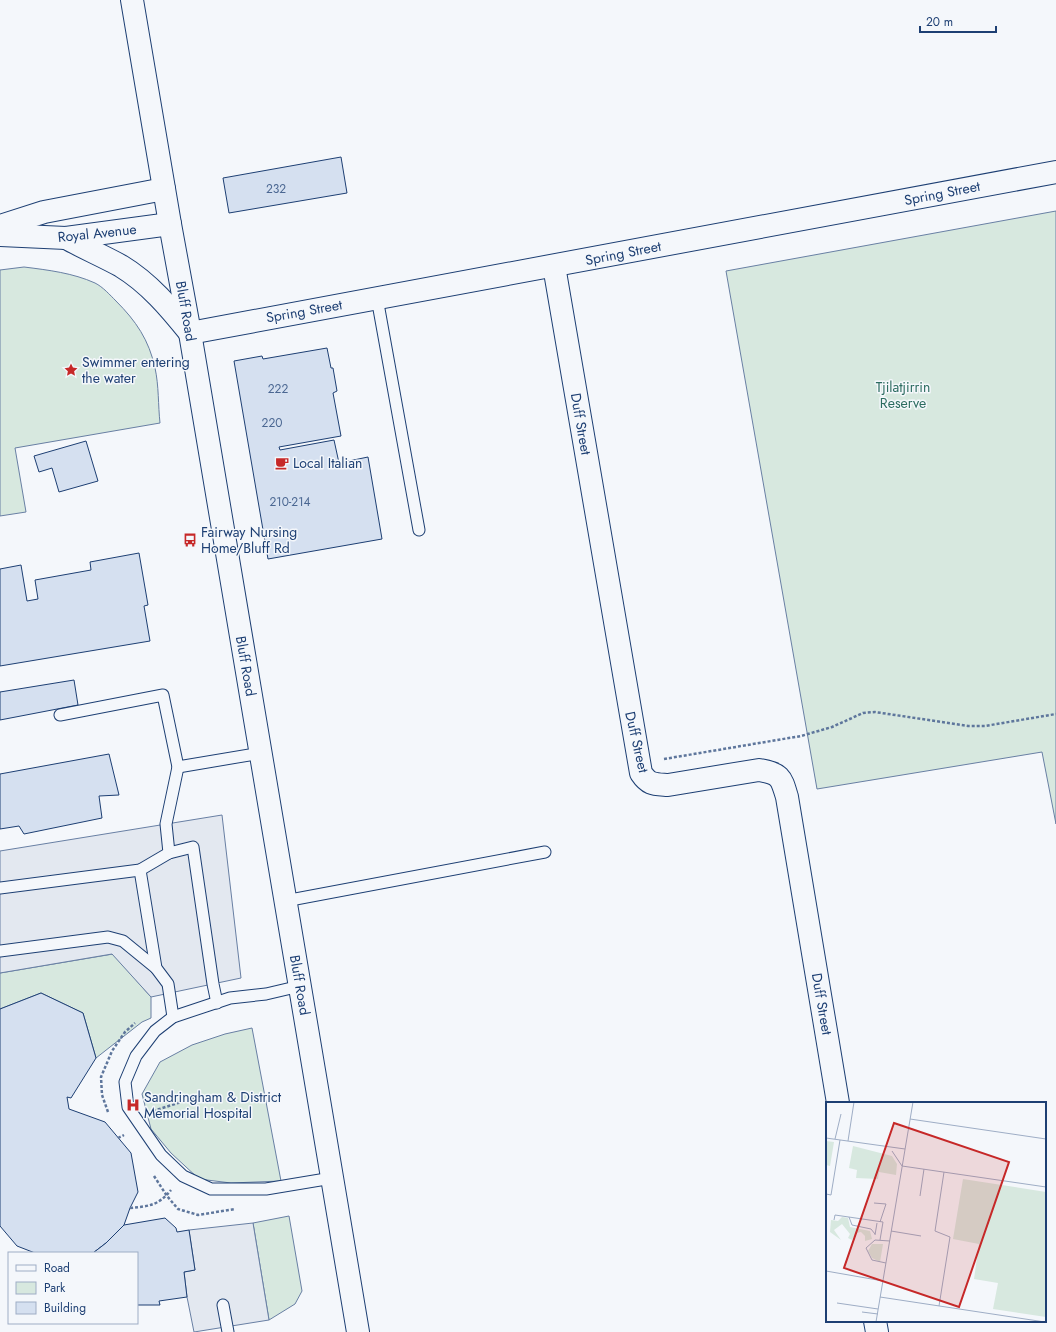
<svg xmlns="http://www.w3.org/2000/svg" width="1056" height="1332" font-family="Jost,sans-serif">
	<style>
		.green { fill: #d7e8df; stroke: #687fa3 }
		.parking { fill: #e3e8f0; stroke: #687fa3 }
		.building { fill: #d5e0f0; stroke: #1d3f73 }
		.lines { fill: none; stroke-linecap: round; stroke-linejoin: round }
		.service-casing { stroke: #1d3f73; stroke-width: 13 }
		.minor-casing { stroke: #1d3f73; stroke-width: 24 }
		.tertiary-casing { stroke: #1d3f73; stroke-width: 24 }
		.secondary-casing { stroke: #1d3f73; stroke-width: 24 }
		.path { stroke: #5e769c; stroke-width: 2.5; stroke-dasharray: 3 2; stroke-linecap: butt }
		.service { stroke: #f4f7fb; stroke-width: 11 }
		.minor { stroke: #f4f7fb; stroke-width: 22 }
		.tertiary { stroke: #f4f7fb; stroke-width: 22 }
		.secondary { stroke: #f4f7fb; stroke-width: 22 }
		.labels { text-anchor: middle; stroke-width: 3; stroke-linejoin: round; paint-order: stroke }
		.number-label { font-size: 12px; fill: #4b6792 }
		.street-label { font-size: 14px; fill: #1d3f73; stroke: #f4f7fb }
		.poi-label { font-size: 14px; fill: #1d3f73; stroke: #f4f7fb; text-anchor: start }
		.park-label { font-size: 14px; fill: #2c6c60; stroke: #f4f7fb }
		.inset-road { fill: none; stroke: #9eadc5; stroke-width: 1 }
		.view { fill: #c62828; fill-opacity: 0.15; stroke: #c62828; stroke-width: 2 }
		.inset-edge { fill: none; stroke: #1d3f73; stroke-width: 2 }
	</style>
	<rect width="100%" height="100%" fill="#f4f7fb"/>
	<!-- green -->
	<g class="green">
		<path d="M1056,211v613l-14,-72 -225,37 -91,-518z"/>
		<path d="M24,267c24,3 49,6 71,16 8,4 15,12 21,18 20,20 33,39 39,67 4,18 3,37 5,55l-145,25 11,64 -26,4v-246z"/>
		<path d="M113,954l38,43v21l-9,4 -46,36 -13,-45 -42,-20 -41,16v-36z"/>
		<path d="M252,1028l29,153 -50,2 -32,-4 -28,-26 -20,-24 -9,-35 18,-32 32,-17 33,-11z"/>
		<path d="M289,1216l13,75 -7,13 -26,16 -16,-97z"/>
	</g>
	<!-- parking -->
	<g class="parking">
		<path d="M222,815l19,163 -90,19 -39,-43 -112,19v-122z"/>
		<path d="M253,1223l16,97 -75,12 -7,-35 -3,-25 11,-2 -6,-40z"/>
	</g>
	<!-- building -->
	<g class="building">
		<path d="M341,157l6,36 -118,20 -6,-35z"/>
		<path d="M327,348l4,20h2l4,23 -4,2 8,43 -62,11 1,3 54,-10 5,23 29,-6 14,82 -114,20 -34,-198 28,-5 1,3z"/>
		<path d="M86,441l12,40 -39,11 -7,-24 -13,4 -5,-16z"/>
		<path d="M139,553l9,52 -4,1 6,35 -150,25v-97l21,-4 6,36 11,-2 -3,-19 56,-10 -1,-8z"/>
		<path d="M74,680l4,25 -78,15v-28z"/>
		<path d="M109,754l10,41 -20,1 3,22 -78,16 -5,-8 -19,3v-55z"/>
		<path d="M41,993l42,20 13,45 -25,40 -4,-1 2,12 36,13 26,31 7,39 -8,16 -6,17 -18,18 -13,10h-58l-18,-7 -17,-20v-217z"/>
		<path d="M165,1218l11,10 1,4 12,-2 6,40 -11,2 3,25 -28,4 1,4h-23v-52h-44l13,-10 18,-18z"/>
	</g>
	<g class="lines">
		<!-- service casing -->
		<g class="service-casing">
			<g id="service">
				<path d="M377,298l42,232"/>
				<path d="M60,715l103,-20 15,72 -12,57 3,29"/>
				<path d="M178,767l83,-14"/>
				<path d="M140,870l16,98 12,16 5,33"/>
				<path d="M0,888l140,-18 29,-17 24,-6 20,137 4,19"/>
				<path d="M285,901l260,-49"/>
				<path d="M0,951l108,-14 15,4 33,27"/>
				<path d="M300,986l-34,8 -36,4 -57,19 -18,14 -19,25 -11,26 3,25 33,48 22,21 28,13h55l66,-11"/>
				<path d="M223,1305l5,27"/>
			</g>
		</g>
		<!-- minor casing -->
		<g class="minor-casing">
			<g id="minor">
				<path d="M554,266l87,507c8,12 13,11 27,12l91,-15c22,4 22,7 28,27l51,306"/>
				<path d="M190,333l866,-161"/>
				<path d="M875,1321l2,11"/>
			</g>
		</g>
		<!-- tertiary casing -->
		<g class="tertiary-casing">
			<g id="tertiary">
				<path d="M0,226l44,-14 120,-23"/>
				<path d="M0,235l66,3 104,-14"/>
				<path d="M66,238c18,10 37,18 55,28 28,17 49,42 69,67"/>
			</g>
		</g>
		<!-- secondary casing -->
		<g class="secondary-casing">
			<path id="secondary" d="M132,0l38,224 20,109 168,999"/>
		</g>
		<!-- path -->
		<g class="path">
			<path d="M664,759l137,-23 31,-9 31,-14 12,-1 93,14h17l71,-12"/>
			<path d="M153,1111l47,-15"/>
			<path d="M108,1112l-6,-17 -1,-18 11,-26 13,-19 10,-9"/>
			<path d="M118,1138l6,-3"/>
			<path d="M154,1176l13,20 11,13 20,6 37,-6"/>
			<path d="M130,1208c19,-2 28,-2 41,-18"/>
		</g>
		<!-- service -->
		<use href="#service" class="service"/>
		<!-- minor -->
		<use href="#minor" class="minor"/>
		<!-- tertiary -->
		<use href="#tertiary" class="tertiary"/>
		<!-- secondary -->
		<use href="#secondary" class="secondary"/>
	</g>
	<!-- icons -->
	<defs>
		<g id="sight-bare" transform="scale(1.08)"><path d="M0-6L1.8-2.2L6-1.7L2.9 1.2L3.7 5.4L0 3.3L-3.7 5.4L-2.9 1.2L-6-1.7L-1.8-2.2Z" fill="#c62828" stroke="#f4f7fb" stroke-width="2.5" paint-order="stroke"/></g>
		<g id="cafe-bare" transform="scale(1.08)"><path d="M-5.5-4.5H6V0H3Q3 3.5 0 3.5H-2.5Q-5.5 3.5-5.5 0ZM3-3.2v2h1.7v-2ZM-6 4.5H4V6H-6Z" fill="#c62828" stroke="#f4f7fb" stroke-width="2.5" paint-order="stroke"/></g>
		<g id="bus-bare" transform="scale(1.08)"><path d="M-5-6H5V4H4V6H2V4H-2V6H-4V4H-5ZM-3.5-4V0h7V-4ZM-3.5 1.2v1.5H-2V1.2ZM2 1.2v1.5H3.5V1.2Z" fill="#c62828" stroke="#f4f7fb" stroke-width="2.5" paint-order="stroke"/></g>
		<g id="hospital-bare" transform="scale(1.08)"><path d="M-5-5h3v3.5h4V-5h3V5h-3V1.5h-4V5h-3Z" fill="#c62828" stroke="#f4f7fb" stroke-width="2.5" paint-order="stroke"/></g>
	</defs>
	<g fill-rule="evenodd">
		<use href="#sight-bare" x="71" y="370"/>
		<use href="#cafe-bare" x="282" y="463"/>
		<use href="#bus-bare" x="190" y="540"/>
		<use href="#hospital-bare" x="133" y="1105"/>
	</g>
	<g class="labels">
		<!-- number labels -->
		<g class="number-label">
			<text x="276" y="193">232</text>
			<text x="278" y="393">222</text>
			<text x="272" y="427">220</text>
			<text x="290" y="506">210-214</text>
		</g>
		<!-- street labels -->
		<g class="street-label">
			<text transform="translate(942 193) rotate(-11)" y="5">Spring Street</text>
			<text transform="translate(97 233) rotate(-6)" y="5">Royal Avenue</text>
			<text transform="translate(623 253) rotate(-11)" y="5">Spring Street</text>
			<text transform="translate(186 311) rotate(80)" y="5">Bluff Road</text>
			<text transform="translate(304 311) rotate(-10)" y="5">Spring Street</text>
			<text transform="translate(581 424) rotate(80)" y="5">Duff Street</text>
			<text transform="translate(246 666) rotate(80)" y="5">Bluff Road</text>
			<text transform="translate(637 742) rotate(77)" y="5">Duff Street</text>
			<text transform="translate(300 985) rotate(80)" y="5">Bluff Road</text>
			<text transform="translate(822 1004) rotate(80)" y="5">Duff Street</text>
		</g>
		<!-- poi labels -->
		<g class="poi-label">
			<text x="82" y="367">Swimmer entering<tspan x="82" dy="16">the water</tspan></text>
			<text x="293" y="468">Local Italian</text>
			<text x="201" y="537">Fairway Nursing<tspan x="201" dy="16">Home/Bluff Rd</tspan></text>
			<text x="144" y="1102">Sandringham &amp; District<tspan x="144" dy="16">Memorial Hospital</tspan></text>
		</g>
		<!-- park labels -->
		<g class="park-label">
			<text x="903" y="392">Tjilatjirrin<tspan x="903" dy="16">Reserve</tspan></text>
		</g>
	</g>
	<!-- overview -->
	<g transform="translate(826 1102)">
		<rect width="220" height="220" fill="#f4f7fb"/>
		<path d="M0,39l8,1 -4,24 -4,-1zM27,44l39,10 5,8 -1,11 -17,-3 -1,7 -22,-1 1,-8 -8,-2zM137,77l83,13v125l-53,-8 5,-26 -24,-4 5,-35 -26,-5zM16,115l6,1 2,9 20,4 2,8 -7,2v-5l-4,-4 -5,1 -4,7 -4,-2 2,-4 -8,-10 -8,6 7,10 -11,-8 1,-12 7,1zM46,142h11l-3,18 -8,-4 -4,-7z" fill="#d7e8df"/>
		<path class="inset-road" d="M84,17l136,20M0,36l79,11M9,37l6,-25M22,39l6,-39M66,49l10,15 144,21M0,92l5,1 9,-55M94,94l4,-27M48,101l12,1 -6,18M23,115l3,8 19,4 4,5M8,118l1,-5 48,7 -3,18M65,129l30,5M49,133l2,-12M60,161l-14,-3 -6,-12 9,-8 15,1M0,169l57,10M54,195l165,25M11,201l41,6M113,204l11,-69 -15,-6 9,-59M36,210l16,2M50,220l37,-220"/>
		<path class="view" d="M68,21l115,39 -50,145 -115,-39z"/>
		<rect width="220" height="220" class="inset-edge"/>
	</g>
	<!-- legend -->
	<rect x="8" y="1252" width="130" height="72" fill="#f4f7fb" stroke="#9eadc5"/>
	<rect x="16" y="1265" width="20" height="6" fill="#f4f7fb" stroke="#9eadc5"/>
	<text x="44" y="1272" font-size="12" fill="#1d3f73">Road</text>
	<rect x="16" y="1282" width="20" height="12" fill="#d7e8df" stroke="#9eadc5"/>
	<text x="44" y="1292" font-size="12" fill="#1d3f73">Park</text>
	<rect x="16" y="1302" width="20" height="12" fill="#d5e0f0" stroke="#9eadc5"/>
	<text x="44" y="1312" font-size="12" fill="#1d3f73">Building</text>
	<!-- scale -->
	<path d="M920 26v6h76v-6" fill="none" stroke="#1d3f73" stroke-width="2"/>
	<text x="926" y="26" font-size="12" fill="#1d3f73" stroke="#f4f7fb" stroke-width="3" paint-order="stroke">20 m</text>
</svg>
